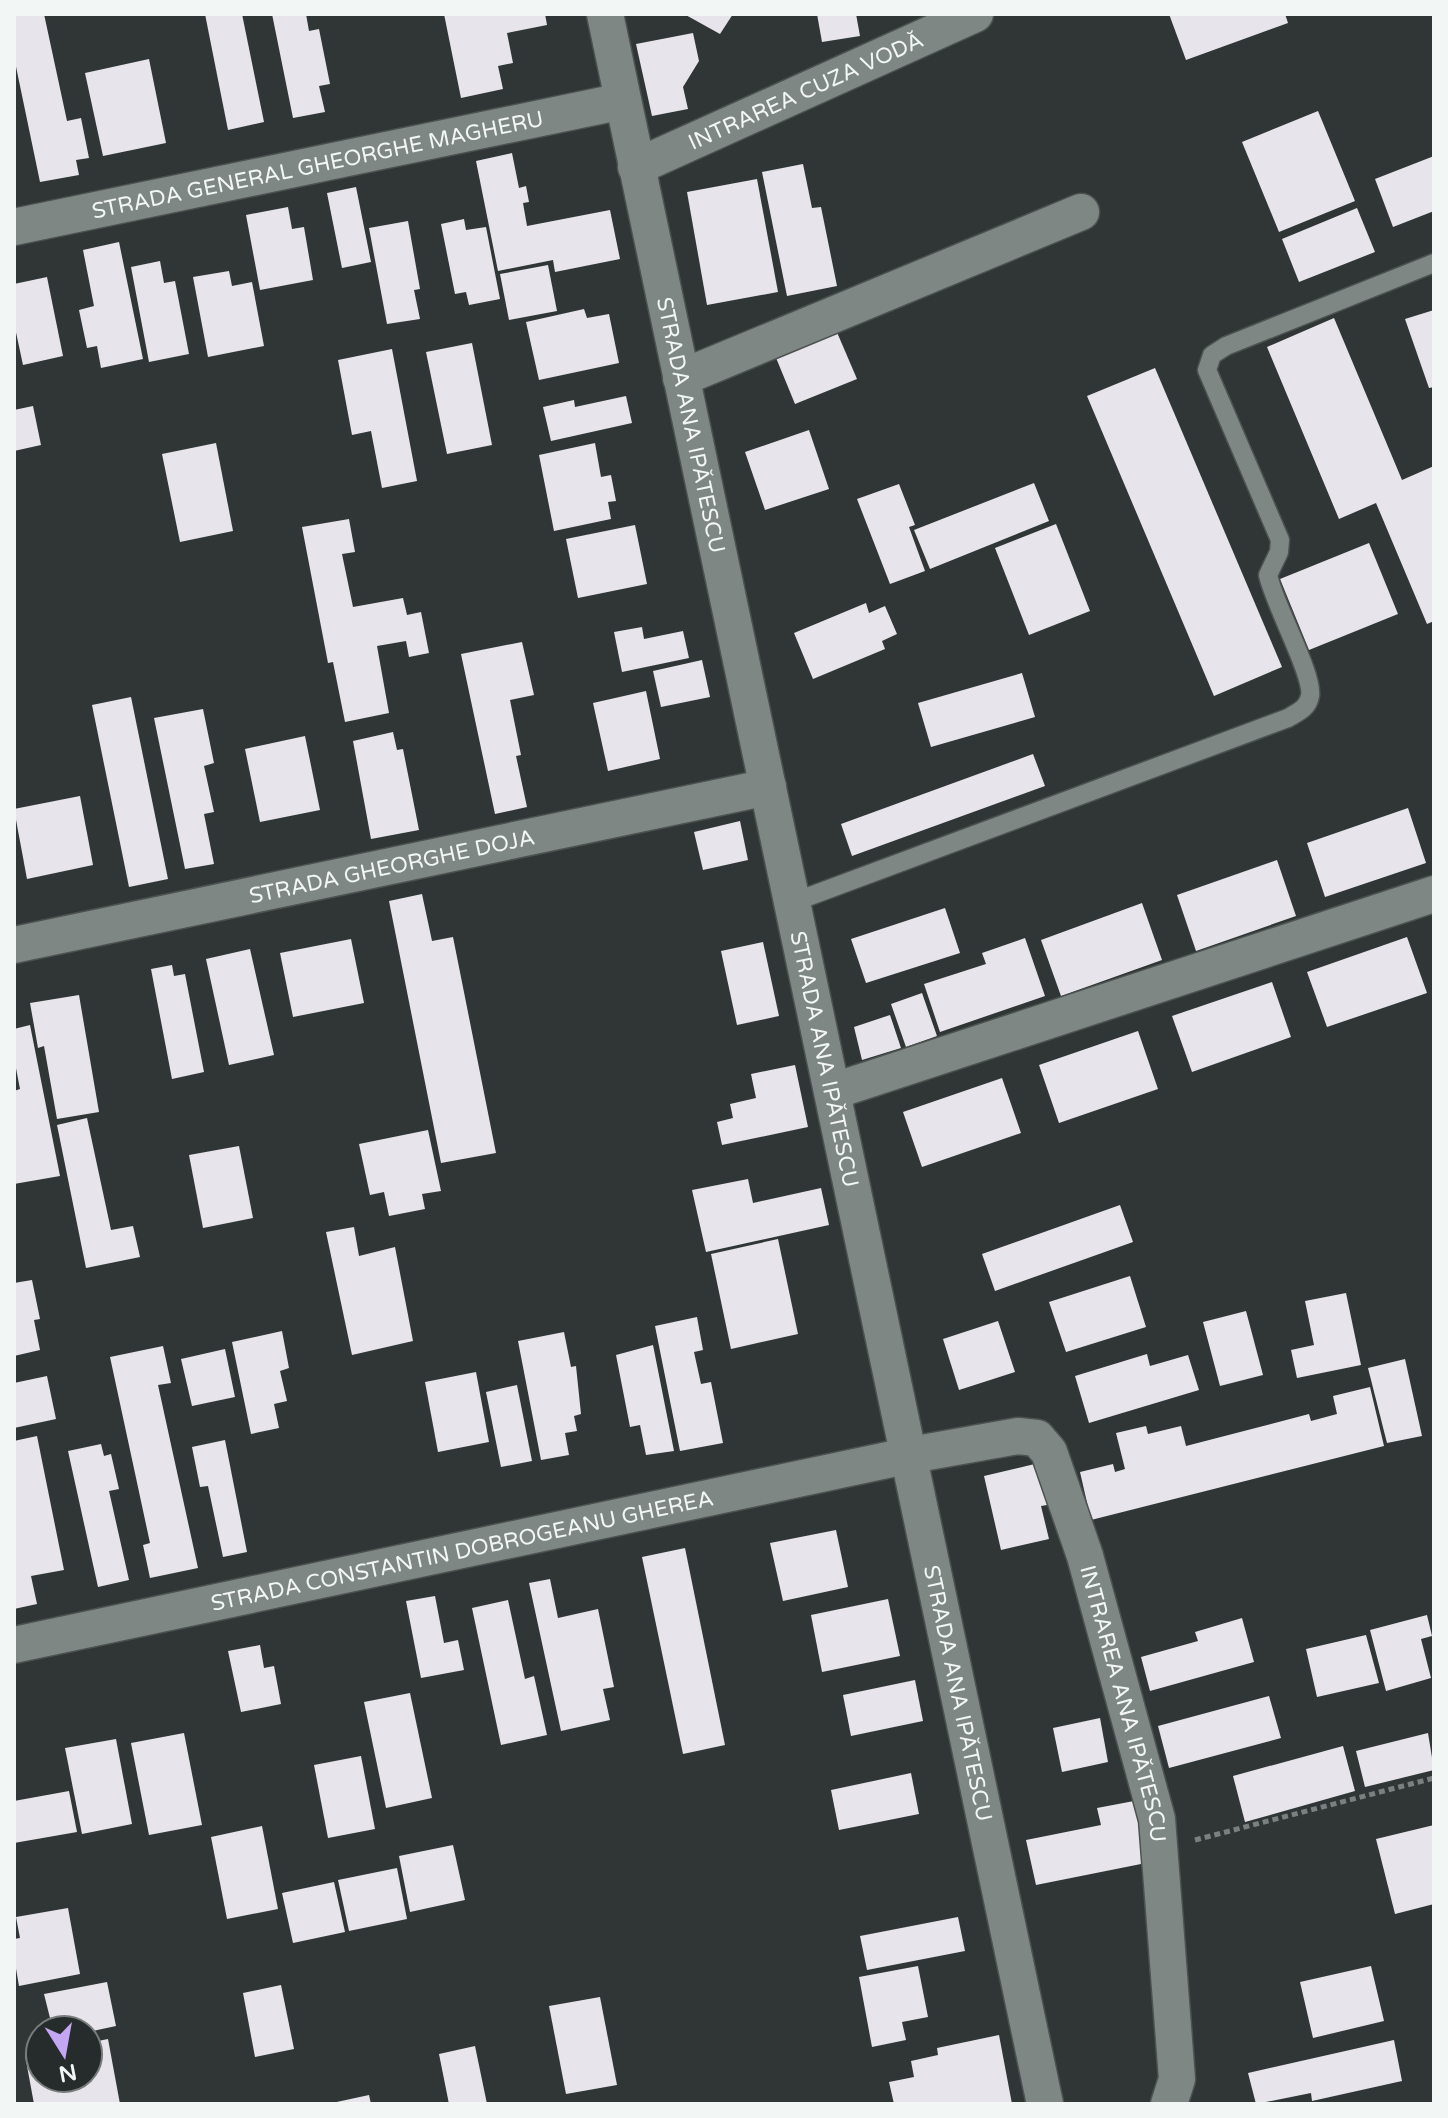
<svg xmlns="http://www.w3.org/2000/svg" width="1448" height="2118" font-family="'Varela Round',sans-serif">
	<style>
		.building { fill: #e7e5eb }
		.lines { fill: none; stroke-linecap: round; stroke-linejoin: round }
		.service-casing { stroke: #4c5250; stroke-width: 21 }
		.minor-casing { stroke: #4c5250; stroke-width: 39 }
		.path { stroke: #7a807f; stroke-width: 5; stroke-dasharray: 6 4; stroke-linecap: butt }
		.service { stroke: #7f8785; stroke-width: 18 }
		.minor { stroke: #7f8785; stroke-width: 36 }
		.labels { text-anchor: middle; stroke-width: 8; stroke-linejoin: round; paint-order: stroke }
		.street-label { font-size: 22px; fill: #f2f6f5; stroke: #262c2b }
	</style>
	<rect width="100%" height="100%" fill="#303635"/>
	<!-- building -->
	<g class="building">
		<path d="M14,14h30l23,107 14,-3 8,40 -13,2 3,15 -39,7 -26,-125z"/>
		<path d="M205,14h37l22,108 -36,8z"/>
		<path d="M272,14h34l3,17 10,-2 11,55 -11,2 6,26 -32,6z"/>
		<path d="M444,14h101l2,11 -40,8 6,30 -15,3 5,23 -42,9z"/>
		<path d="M684,14h49l-13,20z"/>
		<path d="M817,14h39l4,22 -38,6z"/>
		<path d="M1169,14h116l3,9 -102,37z"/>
		<path d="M693,33l6,28 -16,26 5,22 -36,7 -16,-72z"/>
		<path d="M149,59l17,84 -63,13 -18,-83z"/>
		<path d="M1318,111l37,90 -76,31 -37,-90z"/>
		<path d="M512,153l7,35 7,-2 3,16 -6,1 4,23 83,-16 10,49 -65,13 -2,-12 -55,11 -22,-110z"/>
		<path d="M1434,156v55l-41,16 -18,-48z"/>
		<path d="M803,164l9,44 9,-1 16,79 -50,10 -25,-124z"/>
		<path d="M757,179l21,113 -71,13 -20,-113z"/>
		<path d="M356,187l15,75 -29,6 -15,-75z"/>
		<path d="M288,207l4,22 12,-2 9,53 -53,10 -14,-75z"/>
		<path d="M1357,208l18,44 -76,30 -17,-43z"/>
		<path d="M464,219l2,11 20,-3 14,72 -31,6 -3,-13 -11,2 -14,-70z"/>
		<path d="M408,221l12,68 -6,1 6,29 -33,5 -18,-96z"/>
		<path d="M119,242l24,117 -42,9 -4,-22 -10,2 -8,-38 15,-4 -11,-56z"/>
		<path d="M160,261l4,22 11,-2 14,73 -40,8 -18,-95z"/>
		<path d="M548,265l9,46 -48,9 -9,-46z"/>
		<path d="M229,271l3,15 20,-4 12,64 -56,11 -15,-80z"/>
		<path d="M47,277l16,79 -40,9 -9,-42v-39z"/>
		<path d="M584,309l3,9 22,-4 10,49 -80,17 -13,-58z"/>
		<path d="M1434,310v77l-5,1 -24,-69z"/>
		<path d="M1334,318l68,162 32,-14v155l-7,3 -51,-121 -37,16 -72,-172z"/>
		<path d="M833,323l24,56 -62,25 -23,-56z"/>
		<path d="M472,343l20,102 -45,9 -21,-102z"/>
		<path d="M392,349l25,132 -35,7 -11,-57 -19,4 -14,-75z"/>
		<path d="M1155,368l127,299 -68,29 -127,-300z"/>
		<path d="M626,396l6,27 -81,18 -8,-34 31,-7 1,7z"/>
		<path d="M33,406l8,39 -27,6v-41z"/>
		<path d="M809,430l20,59 -64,21 -20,-58z"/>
		<path d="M216,443l17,88 -53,11 -18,-88z"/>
		<path d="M595,443l6,34 10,-2 5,26 -8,1 3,17 -57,12 -15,-76z"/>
		<path d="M1034,483l15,38 -119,48 -16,-39z"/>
		<path d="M899,484l16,41 -6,2 16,44 -35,13 -33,-85z"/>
		<path d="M349,519l6,33 -13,2 11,53 50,-9 4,17 14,-3 8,41 -20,4 -3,-16 -29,5 12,67 -44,9 -12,-60 -5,1 -26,-136z"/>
		<path d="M1056,524l34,87 -61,24 -34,-87z"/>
		<path d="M635,525l12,59 -69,14 -12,-59z"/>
		<path d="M1369,543l29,71 -89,36 -29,-71z"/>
		<path d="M866,603l3,10 16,-7 12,28 -15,7 3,8 -72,30 -19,-46z"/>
		<path d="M642,627l2,12 39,-8 6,27 -67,14 -8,-40z"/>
		<path d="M522,642l12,53 -24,5 11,55 -5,1 11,51 -32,7 -34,-160z"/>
		<path d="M702,660l8,37 -49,10 -8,-36z"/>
		<path d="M1022,673l13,44 -104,30 -13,-44z"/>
		<path d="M646,691l14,68 -52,12 -15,-68z"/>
		<path d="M131,697l37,182 -39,8 -37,-182z"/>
		<path d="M203,709l11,54 -10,3 10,46 -10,2 10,50 -29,5 -31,-151z"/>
		<path d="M393,732l4,18 6,-1 16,81 -48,9 -18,-98z"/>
		<path d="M305,736l15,74 -60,12 -15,-73z"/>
		<path d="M1033,754l12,32 -193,70 -11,-32z"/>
		<path d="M80,796l13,69 -66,14 -13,-70z"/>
		<path d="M1408,808l18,55 -101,34 -18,-54z"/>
		<path d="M740,821l8,39 -45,10 -9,-38z"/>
		<path d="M1277,860l19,56 -100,35 -19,-56z"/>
		<path d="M422,894l10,47 21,-4 43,216 -55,10 -52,-262z"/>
		<path d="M1142,903l20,57 -101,36 -20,-56z"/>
		<path d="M945,908l15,45 -94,30 -15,-44z"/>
		<path d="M1407,937l20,56 -100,34 -20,-55z"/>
		<path d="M1025,938l20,58 -105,36 -16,-48 62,-20 -4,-11z"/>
		<path d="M351,939l13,64 -71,14 -13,-64z"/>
		<path d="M763,942l16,74 -42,9 -16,-74z"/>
		<path d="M250,949l24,106 -45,10 -23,-106z"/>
		<path d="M172,965l2,11 11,-2 19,98 -32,7 -21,-110z"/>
		<path d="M1272,982l19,55 -99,35 -20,-56z"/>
		<path d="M922,993l15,43 -31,11 -15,-43z"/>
		<path d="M79,995l20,117 -42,7 -13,-73 -6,2 -8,-45z"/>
		<path d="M890,1015l11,33 -39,12 -8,-33z"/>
		<path d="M30,1025l30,151 -46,8v-93l6,-2 -6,-31v-29z"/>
		<path d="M1138,1031l20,58 -99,34 -20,-58z"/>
		<path d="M795,1065l13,62 -86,18 -5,-23 16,-4 -3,-14 26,-6 -5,-24z"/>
		<path d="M1002,1078l19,55 -99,34 -19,-55z"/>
		<path d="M87,1118l24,112 22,-4 7,31 -54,11 -29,-143z"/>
		<path d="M428,1130l13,61 -19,3 3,15 -36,7 -5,-24 -14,3 -11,-51z"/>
		<path d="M239,1146l14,72 -50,10 -14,-73z"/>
		<path d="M748,1179l5,24 68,-15 8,37 -123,27 -14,-62z"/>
		<path d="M1120,1205l13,37 -138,49 -13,-37z"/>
		<path d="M354,1227l5,29 36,-9 18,94 -61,14 -26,-123z"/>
		<path d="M778,1239l20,95 -67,15 -20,-95z"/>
		<path d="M1130,1276l16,51 -80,25 -17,-50z"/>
		<path d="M32,1280l8,39 -6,1 6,30 -26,6v-73z"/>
		<path d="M1346,1293l15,72 -64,13 -6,-28 23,-5 -9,-44z"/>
		<path d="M1246,1311l17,64 -43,11 -17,-64z"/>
		<path d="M697,1317l6,33 -9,2 7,32 10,-2 12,61 -43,8 -25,-125z"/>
		<path d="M998,1321l17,51 -56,18 -16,-51z"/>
		<path d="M282,1331l7,37 -9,3 7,30 -13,3 5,24 -28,6 -19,-92z"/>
		<path d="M564,1332l7,35 5,-1 5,48 -7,2 3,15 -12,2 4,22 -28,5 -23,-119z"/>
		<path d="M653,1345l21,106 -28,4 -6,-30 -10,2 -14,-72z"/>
		<path d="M163,1346l8,37 -13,2 40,183 -48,10 -7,-33 7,-2 -40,-186z"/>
		<path d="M225,1349l10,48 -43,9 -11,-47z"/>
		<path d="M1147,1354l3,12 38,-11 11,35 -110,33 -14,-47z"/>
		<path d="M1405,1359l17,77 -35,7 -19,-75z"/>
		<path d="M476,1372l13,70 -51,10 -13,-70z"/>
		<path d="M47,1376l9,43 -42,9v-45z"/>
		<path d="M517,1385l15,76 -31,6 -15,-75z"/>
		<path d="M1370,1387l14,59 -293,74 -11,-48 33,-8 2,8 10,-3 -9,-36 30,-7 2,8 33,-8 5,20 123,-32 2,7 26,-7 -4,-18z"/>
		<path d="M37,1436l27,134 -33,6 6,28 -23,5v-168z"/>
		<path d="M225,1440l22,112 -24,5 -15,-71 -8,1 -8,-40z"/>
		<path d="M101,1444l3,12 7,-2 8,35 -10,2 20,89 -31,7 -30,-136z"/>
		<path d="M1043,1462l10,42 -12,2 8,33 -48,11 -17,-74z"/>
		<path d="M836,1530l12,57 -65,14 -13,-58z"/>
		<path d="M685,1548l40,197 -42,9 -41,-197z"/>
		<path d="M550,1579l8,39 40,-9 16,78 -11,2 7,31 -49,11 -32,-148z"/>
		<path d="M435,1596l9,47 14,-3 6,30 -43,8 -15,-77z"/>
		<path d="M888,1599l12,57 -78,16 -11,-57z"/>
		<path d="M508,1600l17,79 9,-3 13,59 -46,10 -29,-137z"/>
		<path d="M1427,1615l5,21 -11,3 10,39 -45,13 -16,-61z"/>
		<path d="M1242,1618l12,44 -104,29 -9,-34 57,-16 -3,-9z"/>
		<path d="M1366,1635l13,48 -62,14 -11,-48z"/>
		<path d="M260,1645l4,23 10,-2 7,38 -40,8 -13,-61z"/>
		<path d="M915,1680l8,41 -72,15 -8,-41z"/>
		<path d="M410,1693l22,105 -46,10 -22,-106z"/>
		<path d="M1269,1696l12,42 -112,30 -11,-42z"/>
		<path d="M1100,1718l8,44 -46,10 -9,-44z"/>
		<path d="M184,1733l18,92 -53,10 -18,-92z"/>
		<path d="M1428,1733l6,37 -69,17 -9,-36z"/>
		<path d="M116,1739l16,85 -50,10 -17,-86z"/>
		<path d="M1343,1746l12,45 -110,31 -12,-46z"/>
		<path d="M361,1756l14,73 -47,9 -14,-73z"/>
		<path d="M911,1773l8,41 -80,16 -8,-40z"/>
		<path d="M69,1791l8,41 -63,11v-42z"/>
		<path d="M1134,1801l12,62 -110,22 -10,-45 75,-15 -4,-17z"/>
		<path d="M1434,1825v79l-39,10 -19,-75z"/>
		<path d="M262,1826l16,83 -51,10 -16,-82z"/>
		<path d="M453,1845l12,55 -55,12 -11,-56z"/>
		<path d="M397,1868l10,51 -58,12 -11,-51z"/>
		<path d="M334,1882l11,50 -52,11 -11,-50z"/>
		<path d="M68,1908l12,66 -61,12 -5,-29v-18l6,-1 -4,-21z"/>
		<path d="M958,1917l7,34 -98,19 -7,-34z"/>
		<path d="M918,1966l10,51 -26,5 4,18 -34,7 -13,-70z"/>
		<path d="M1371,1966l13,55 -71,17 -13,-56z"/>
		<path d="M107,1982l9,44 -28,6 -35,-2 -9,-36z"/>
		<path d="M281,1985l13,64 -39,8 -12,-64z"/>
		<path d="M600,1997l17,88 -51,9 -17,-88z"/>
		<path d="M999,2035l13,69h-118l-5,-22 25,-5 -3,-16 27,-6 -1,-7z"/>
		<path d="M108,2039l12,65h-86l-9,-49 15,-3v26h48v-35z"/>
		<path d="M1394,2040l8,41 -90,20 -1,-8 -55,11 -8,-31z"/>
		<path d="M475,2046l12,58h-38l-10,-50z"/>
		<path d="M369,2095l2,9h-38l-1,-1z"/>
	</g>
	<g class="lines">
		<!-- service casing -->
		<g class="service-casing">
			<path id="service" d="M794,902l494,-184c10,-6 20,-10 22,-22 4,-20 -36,-92 -42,-121l11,-23 1,-12 -73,-170 5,-15 14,-9 208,-83"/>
		</g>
		<!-- minor casing -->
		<g class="minor-casing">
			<g id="minor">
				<path id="s1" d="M605,14l440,2090"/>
				<path id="s2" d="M636,167l339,-153"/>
				<path id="s3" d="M14,227l609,-126"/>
				<path d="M681,378l400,-166"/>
				<path id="s4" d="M14,945l754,-158"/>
				<path d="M834,1091l600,-197"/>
				<path id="s5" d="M14,1645l897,-190 107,-19 19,2 12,14 36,104 72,263 20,260 -8,25"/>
			</g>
		</g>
		<!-- path -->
		<path class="path" d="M1195,1840l239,-62"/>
		<!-- service -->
		<use href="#service" class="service"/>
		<!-- minor -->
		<use href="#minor" class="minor"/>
	</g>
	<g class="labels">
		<!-- street labels -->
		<g class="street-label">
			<text dy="8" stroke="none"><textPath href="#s2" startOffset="186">INTRAREA CUZA VODĂ</textPath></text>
			<text dy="8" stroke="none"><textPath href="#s3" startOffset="310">STRADA GENERAL GHEORGHE MAGHERU</textPath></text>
			<text dy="8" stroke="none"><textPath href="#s1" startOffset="420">STRADA ANA IPĂTESCU</textPath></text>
			<text dy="8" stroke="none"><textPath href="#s4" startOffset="386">STRADA GHEORGHE DOJA</textPath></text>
			<text dy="8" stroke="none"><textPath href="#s1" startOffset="1068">STRADA ANA IPĂTESCU</textPath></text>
			<text dy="8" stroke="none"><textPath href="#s5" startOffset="458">STRADA CONSTANTIN DOBROGEANU GHEREA</textPath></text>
			<text dy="8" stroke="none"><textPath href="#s1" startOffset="1716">STRADA ANA IPĂTESCU</textPath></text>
			<text dy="8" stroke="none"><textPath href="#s5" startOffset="1326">INTRAREA ANA IPĂTESCU</textPath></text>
		</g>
	</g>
	<!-- border -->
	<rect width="1448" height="2118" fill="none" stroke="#f2f6f5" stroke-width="32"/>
	<!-- north arrow -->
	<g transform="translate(64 2054) rotate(169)"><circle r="38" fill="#262c2b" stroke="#787d7c" stroke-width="2"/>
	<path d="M0-6L14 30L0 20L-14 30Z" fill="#c3a7f2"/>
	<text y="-12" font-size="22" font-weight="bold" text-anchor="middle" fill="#f2f6f5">N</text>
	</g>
</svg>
